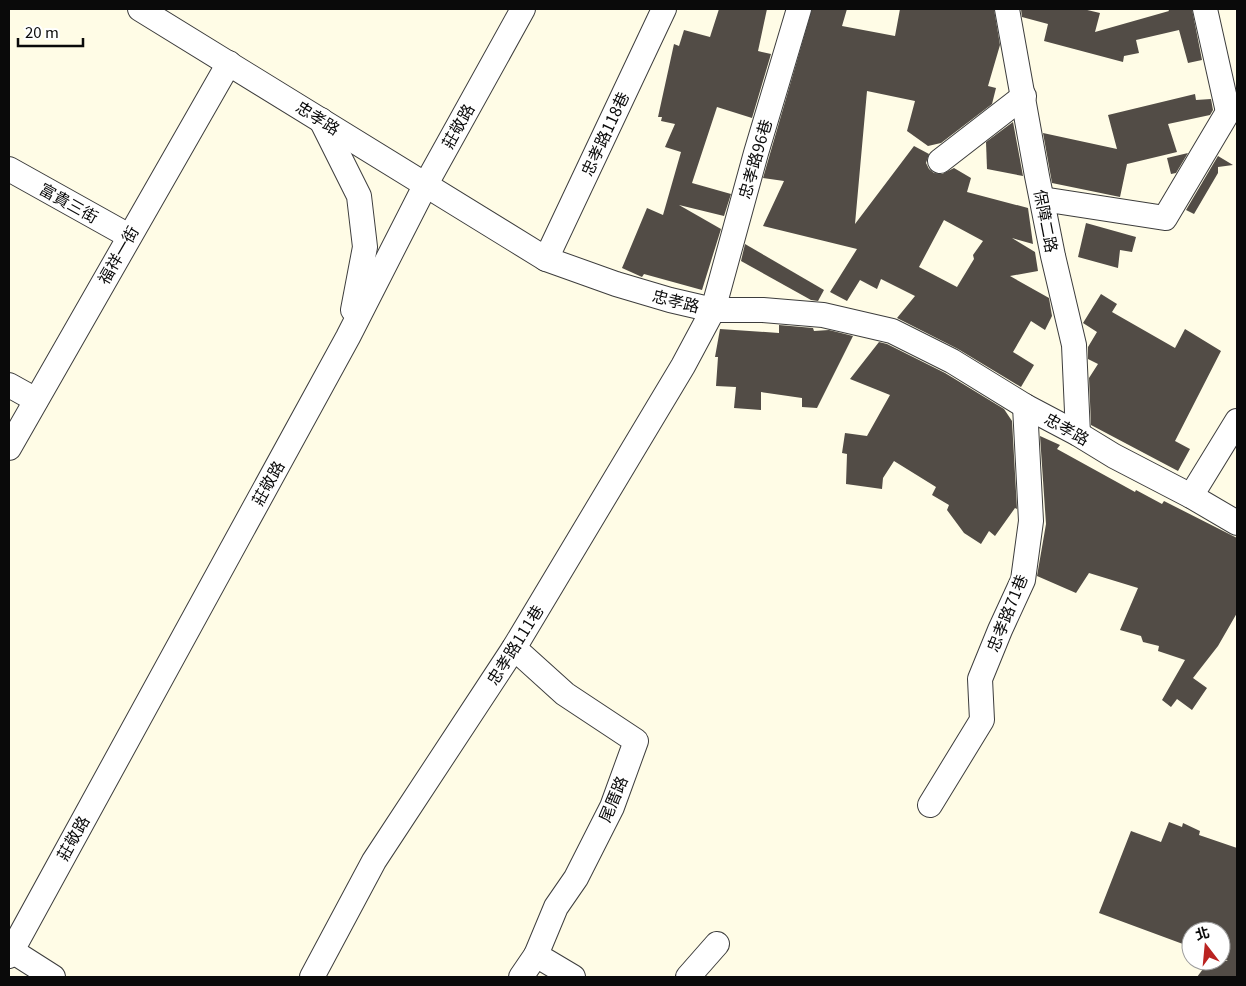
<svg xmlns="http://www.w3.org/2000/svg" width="1246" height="986" font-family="Georgia,'Noto Sans TC',serif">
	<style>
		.building { fill: #524c46; fill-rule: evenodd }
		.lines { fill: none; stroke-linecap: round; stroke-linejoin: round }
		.minor-casing { stroke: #3d3d3d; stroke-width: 26 }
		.minor { stroke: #fff; stroke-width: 24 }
		.labels { text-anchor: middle; stroke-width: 5; stroke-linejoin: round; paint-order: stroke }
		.street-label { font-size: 16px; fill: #0a0a0a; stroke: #fff }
	</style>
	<rect width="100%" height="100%" fill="#fffce6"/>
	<!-- building -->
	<g class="building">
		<path d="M719,9h48l-9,42 13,3 -19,64 -35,-11 -25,76 39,11 -7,22 -45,-11 42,24 -19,61 -58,-16 -2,3 -20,-9 25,-60 16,7 18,-63 -16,-5 10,-23 -14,-3 1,-4h-4l16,-73 5,2 5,-16 26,7z"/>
		<path d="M812,9h35l-5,17 53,10 5,-27h94l6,36 -12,41 8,2 -4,16 -51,39 -13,3 -21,-15 8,-30 -48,-10 -12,133 59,-78 15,8 -3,9 3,6 5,4 8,1 12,-6 17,10 -4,14 61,16 5,36 -21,-6 23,14 3,19 -28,5 39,22 3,18 -7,14 -14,-9 -18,31 21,13 -13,22 -63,-38 -61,-31 18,-22 -34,-17 -4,10 -17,-9 -13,21 -17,-9 27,-43 -94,-23 21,-45 -21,-3zM944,220l39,21 -10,14 1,4 -17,28 -38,-20z"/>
		<path d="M1021,9h62l17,4 -5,19 74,-21 -1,-2h24l10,51 -14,3 -9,-33 -43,10 3,13 -15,3 -1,6 -79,-21 4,-17 -26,-7z"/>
		<path d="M1195,94l1,6 15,-1 2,11 -3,5 -42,9 9,28 -50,12 -7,33 -68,-14 -9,-50 74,16 -9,-34z"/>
		<path d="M1013,122l10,54 -36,-7 -1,-27z"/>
		<path d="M1188,153l-12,20 -5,1 -4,-16z"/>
		<path d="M1218,156l15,9 -15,2v6l-24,41 -8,-4z"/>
		<path d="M1086,223l50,14 -4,15 -12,-2 -2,18 -40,-11z"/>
		<path d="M745,244l79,46 -6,11 -7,-1 -70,-39z"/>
		<path d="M1101,294l16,10 -5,8 63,36 10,-19 36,22 -46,90 15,8 -12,22 -87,-46 -2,-47 9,-14 -10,-5v-12l9,-15 -14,-9z"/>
		<path d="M779,325l34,3 1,3 15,-1 24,6 -36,72 -15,-1v-9l-41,-6v18l-27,-2 2,-21 -20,-1 2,-29h-3l5,-28 59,4z"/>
		<path d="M879,342l8,2 58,29 59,36 8,12 5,88 -2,-1 -20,28 -6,-5 -8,13 -17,-11 -17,-23 2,-5 -17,-10 4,-8 -42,-26 -11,17 -1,11 -36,-5 1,-30 -5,-1 3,-20 22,3 23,-41 -40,-16z"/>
		<path d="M1040,436l20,9 -3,4 78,43 1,-2 26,14 2,-3 73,37v75l-19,33 -25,32 14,10 -15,22 -15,-11 -6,8 -9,-7 23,-40 -27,-9 1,-5 -16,-4 -2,-6 -21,-6 18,-42 -49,-15 -13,20 -39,-17 9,-52z"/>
		<path d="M1169,822l13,5 1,-4 17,8 -1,4 38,13v129h-40l12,-16h19l-7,-3v-27h-30v16l-92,-34 32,-82 30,11z"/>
	</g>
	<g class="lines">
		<!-- minor casing -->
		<g class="minor-casing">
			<g id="minor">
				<path d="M140,9l406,250 70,25 54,16 43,10h50l60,5 69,16 60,30 73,45 53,28 36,22 77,40 46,27"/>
				<path d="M1007,9l30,167 16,80 21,89 4,89"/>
				<path d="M1205,9l23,103"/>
				<path d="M321,120l38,76 6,51 -12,63"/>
				<path d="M940,161l84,-65"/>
				<path d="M9,169l120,67"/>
				<path d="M1042,199l123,19 63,-106"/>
				<path d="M546,259l118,-250"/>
				<path d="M9,385l27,15"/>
				<path d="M9,448l220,-385"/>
				<path d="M1191,496l46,-75"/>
				<path d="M514,648l51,46 71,47 -24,66 -36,71 -20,29 -20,48 37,22"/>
				<path d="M930,805l52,-85 -2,-41 20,-49 23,-50 8,-59 -6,-115"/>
				<path d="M9,949l44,28"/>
				<path d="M9,956l339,-619 78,-153 97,-175"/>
				<path d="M312,977l62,-116 140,-213 169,-282 30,-56 43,-157 43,-144"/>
				<path d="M521,977l15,-22"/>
				<path d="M688,977l29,-33"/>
			</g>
		</g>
		<!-- minor -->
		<use href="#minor" class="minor"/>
	</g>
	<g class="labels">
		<!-- street labels -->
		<g class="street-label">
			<text transform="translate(318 118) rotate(32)" y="6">忠孝路</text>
			<text transform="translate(458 126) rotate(-61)" y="6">莊敬路</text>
			<text transform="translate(605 134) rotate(-65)" y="6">忠孝路118巷</text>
			<text transform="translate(755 159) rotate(-74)" y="6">忠孝路96巷</text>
			<text transform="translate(69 203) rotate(29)" y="6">富貴三街</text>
			<text transform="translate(1046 221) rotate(79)" y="6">保障二路</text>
			<text transform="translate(118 255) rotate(-60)" y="6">福祥一街</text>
			<text transform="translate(676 301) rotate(14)" y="6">忠孝路</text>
			<text transform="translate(1067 429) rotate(29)" y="6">忠孝路</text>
			<text transform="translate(268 483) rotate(-61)" y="6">莊敬路</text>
			<text transform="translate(1007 613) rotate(-68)" y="6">忠孝路71巷</text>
			<text transform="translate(515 645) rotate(-58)" y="6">忠孝路111巷</text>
			<text transform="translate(613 799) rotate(-67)" y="6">尾厝路</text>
			<text transform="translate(73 838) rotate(-61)" y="6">莊敬路</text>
		</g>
	</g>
	<!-- border -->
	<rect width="1246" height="986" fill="none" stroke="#0a0a0a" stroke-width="20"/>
	<!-- north arrow -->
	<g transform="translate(1206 946) rotate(344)"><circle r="24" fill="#ffffff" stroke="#9d9d9d"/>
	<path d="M0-4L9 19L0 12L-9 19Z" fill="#ba2321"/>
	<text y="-8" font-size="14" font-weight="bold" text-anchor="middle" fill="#0a0a0a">北</text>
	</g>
	<!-- scale -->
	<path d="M18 38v8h65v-8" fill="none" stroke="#0a0a0a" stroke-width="2.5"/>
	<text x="25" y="38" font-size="15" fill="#0a0a0a" stroke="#ffffff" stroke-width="4" paint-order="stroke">20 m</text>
</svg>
